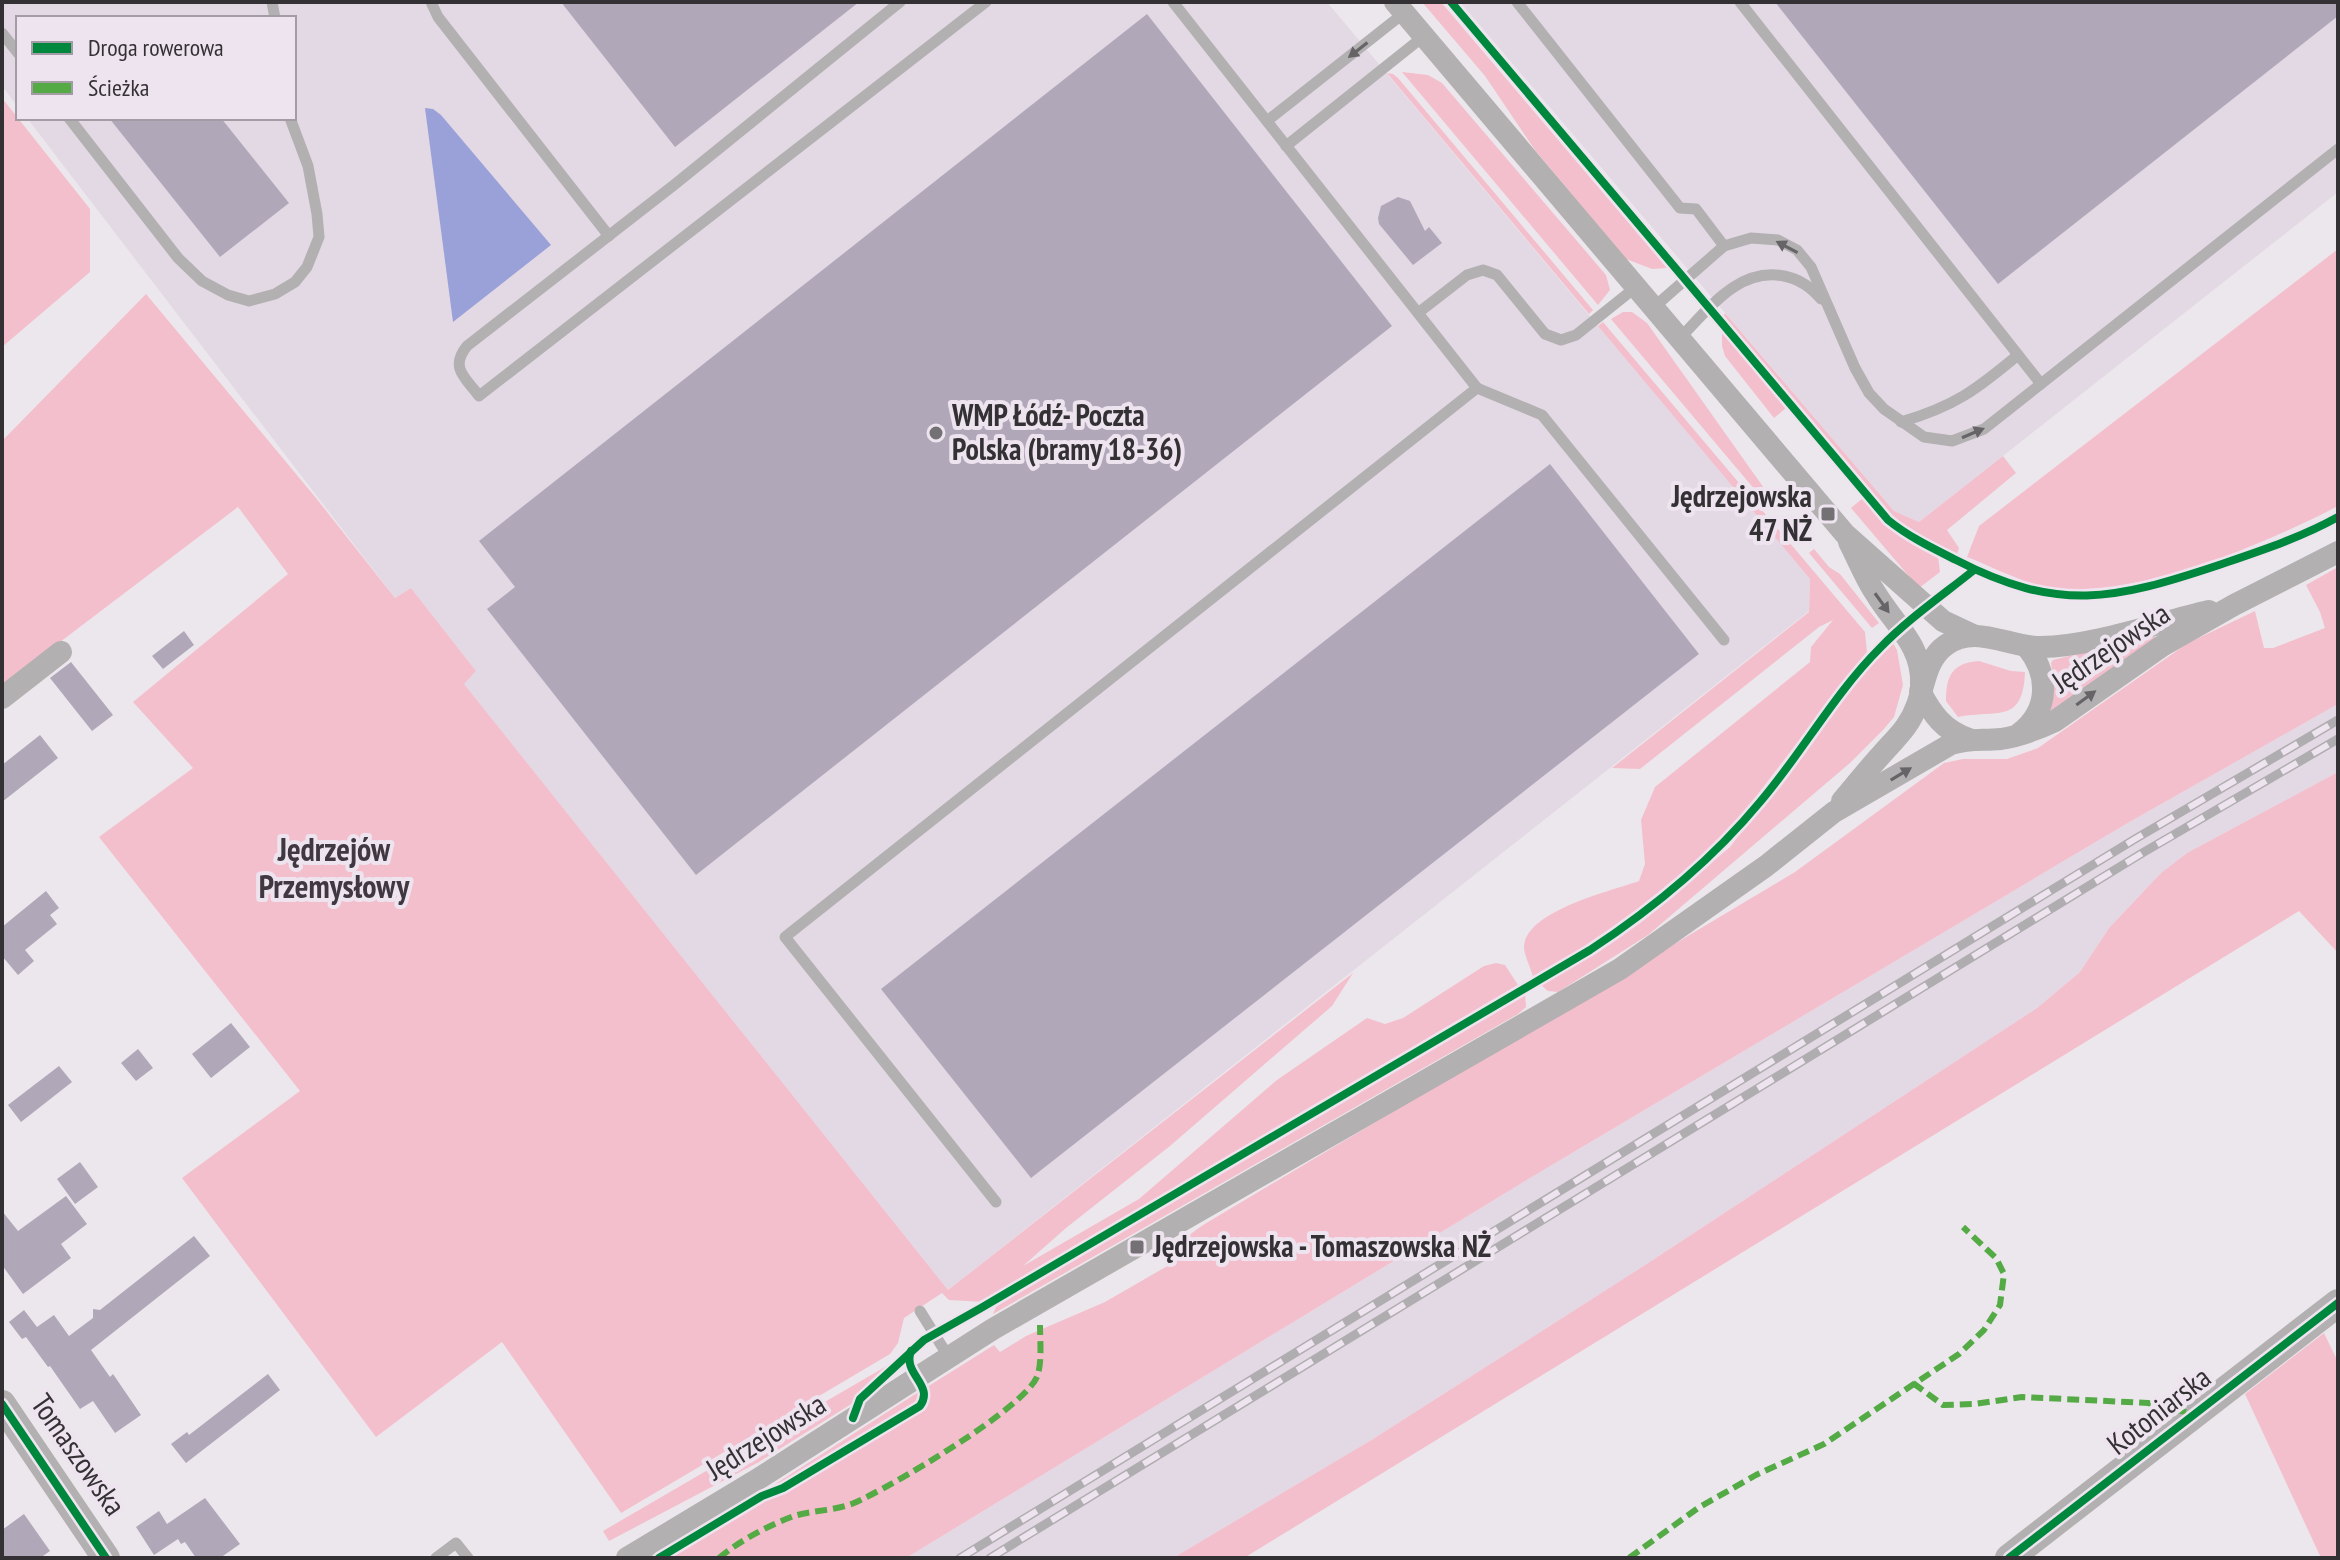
<svg xmlns="http://www.w3.org/2000/svg" width="2340" height="1560" font-family="'PT Sans Narrow',sans-serif">
	<style>
		.built { fill: #e3d9e4 }
		.green { fill: #f4bfcc }
		.water { fill: #9aa0d8 }
		.building { fill: #b0a8b9 }
		.lines { fill: none; stroke-linecap: round; stroke-linejoin: round }
		.service { stroke: #b2b0b1; stroke-width: 11 }
		.minor { stroke: #b2b0b1; stroke-width: 22 }
		.tertiary { stroke: #b2b0b1; stroke-width: 28 }
		.rail-casing { stroke: #b0adb0; stroke-width: 9 }
		.rail { stroke: #eee4ef; stroke-width: 6; stroke-dasharray: 18; stroke-linecap: butt }
		.quiet { stroke: #54ab45; stroke-width: 6; stroke-dasharray: 12 6; stroke-linecap: butt }
		.cycleway-casing { stroke: #eee4ef; stroke-width: 13 }
		.cycleway { stroke: #00873e; stroke-width: 8 }
		.oneway { fill: #666467 }
		.poi-dot { fill: #747175; stroke: #eee4ef; stroke-width: 3 }
		.labels { text-anchor: middle; stroke-width: 8; stroke-linejoin: round; paint-order: stroke }
		.poi-label { font-size: 30px; font-weight: bold; fill: #343135; stroke: #eee4ef; text-anchor: start }
		.street-label { font-size: 30px; fill: #343135; stroke: #eee4ef }
		.neighbourhood-label { font-size: 32px; font-weight: bold; fill: #3f3840; stroke: #eee4ef }
	</style>
	<rect width="100%" height="100%" fill="#ece7ec"/>
	<!-- built -->
	<g class="built">
		<path d="M2,2h1325l483,577 -1,32 -861,679 -485,-607 13,-12 -65,-83 -16,10 -368,-480h267v-100h-276v89l-16,-21z"/>
		<path d="M1460,2h878v190l-419,330 -25,-11z"/>
		<path d="M2338,704v68l-151,81 -26,20 -52,55 -29,44 -43,36 -395,259 -269,172 -200,119h-267l624,-380 596,-354z"/>
	</g>
	<!-- green -->
	<g class="green">
		<path d="M1422,2h19l226,266 -15,1 -26,-10 -91,-109 -50,-74z"/>
		<path d="M1402,72l26,3 14,8 164,192 4,15 -12,15z"/>
		<path d="M1387,73l6,1 5,4 195,232 -4,4z"/>
		<path d="M2,98l88,111v63l-88,75z"/>
		<path d="M2338,249v257c-75,39 -206,95 -291,81 -25,-4 -56,-21 -80,-30l12,-31z"/>
		<path d="M146,294l170,204 79,100 16,-10 65,83 -12,13 484,606 405,-317 -21,33 -162,140 -104,82 -43,38 116,-67 138,-119 90,-62 18,6 18,-6 81,-52 12,-3 9,2 13,20 -534,317 -35,-2 -7,-7 -38,25 -6,25 -8,11 -269,159 -119,-171 -126,95 -194,-259 118,-87 -201,-254 94,-69 -60,-66 155,-128 -50,-67 -236,179v-245z"/>
		<path d="M1623,312h9l15,11 124,175 -5,5 -155,-184z"/>
		<path d="M1725,313l169,198 25,11 84,-66 13,17 -69,57 12,18 -2,6 -46,-22 -18,-13 -170,-201z"/>
		<path d="M1603,322l262,310 2,20 -126,164 -66,67 -78,58 -64,36c-2,-9 -9,-22 -9,-30 1,-36 87,-56 115,-66l6,-17 -4,-44 14,-33 155,-125 1,-15 22,-27 -14,7 -179,142 -28,-1 197,-156 1,-33 -212,-253z"/>
		<path d="M1722,332l64,76 -12,10 -49,-62 -3,-10z"/>
		<path d="M1863,498l25,30 50,28 2,16 -21,16 -68,-80z"/>
		<path d="M1814,549l15,18 11,7 39,49 -7,5 -63,-75z"/>
		<path d="M2338,567v137l-212,120 -596,354 -624,380h-241l100,-62 17,-5 139,-83 7,-9 -1,-12 67,-42 6,7 26,-16 79,-34 78,-45 -4,-9 6,-10 18,-13 592,-353 149,-109 19,-4h44l31,-11 150,-105 67,-32 9,37h9l52,-20 -5,-16 -14,-27z"/>
		<path d="M2150,636l5,1 1,5 -109,72c5,-18 7,-32 4,-51l2,-3z"/>
		<path d="M1893,643l4,7 6,35 -9,32 -11,13 -33,33 -202,172 -90,57 -10,-1 -7,-6 99,-62 90,-76 141,-183z"/>
		<path d="M1979,661l32,10 14,1c-2,53 -28,37 -67,45l-12,-16c0,-25 6,-38 33,-40z"/>
		<path d="M2338,772v181l-39,-42 -1055,647h-71l200,-119 269,-172 395,-259 43,-36 29,-44 52,-55 26,-20z"/>
		<path d="M1525,994l1,13 -8,7 -525,300 3,-7 22,-17z"/>
		<path d="M2324,1333l14,29v196h-17l-76,-164z"/>
		<path d="M897,1360l-44,43 -94,59 -150,79 -6,-10z"/>
		<path d="M920,1391l1,8 -8,7 -128,77 -19,7z"/>
	</g>
	<!-- water -->
	<path class="water" d="M425,108l8,1 8,6 110,130 -98,77z"/>
	<!-- building -->
	<g class="building">
		<path d="M561,2h298l-184,145z"/>
		<path d="M1775,2h563v14l-340,268z"/>
		<path d="M1147,14l245,312 -696,549 -209,-266 28,-22 -36,-46z"/>
		<path d="M109,118h112l68,85 -69,54z"/>
		<path d="M1398,197l12,4 15,30 4,-4 13,16 -29,22 -34,-41 -1,-6 3,-12z"/>
		<path d="M1550,464l149,190 -668,524 -150,-189z"/>
		<path d="M184,631l10,14 -31,24 -11,-13z"/>
		<path d="M71,662l42,53 -21,16 -42,-53z"/>
		<path d="M40,735l18,23 -56,44v-37z"/>
		<path d="M46,891l13,17 -9,7 7,9 -32,26 9,11 -16,14 -16,-19v-29z"/>
		<path d="M231,1023l19,24 -39,31 -19,-24z"/>
		<path d="M138,1049l15,19 -17,13 -15,-18z"/>
		<path d="M59,1066l13,16 -51,40 -13,-17z"/>
		<path d="M80,1162l18,25 -23,17 -18,-25z"/>
		<path d="M66,1196l21,28 -26,20 10,14 -48,36 -21,-29v-54l16,20z"/>
		<path d="M194,1236l16,20 -119,94 19,27 3,-3 28,41 -26,18 -22,-32 -13,8 -30,-43 -2,1 -22,-30 -4,2 -13,-17 15,-12 13,17 17,-12 15,21 24,-18v-9l7,1z"/>
		<path d="M268,1374l12,16 -94,73 -15,-19 16,-12 2,3z"/>
		<path d="M205,1498l35,46 -20,14h-24l-11,-16 -4,2 -3,-5 -24,16 -18,-28 23,-16 8,13z"/>
		<path d="M24,1514l26,37 -10,7h-38v-28z"/>
	</g>
	<g class="lines">
		<!-- service -->
		<g class="service">
			<path d="M272,2l3,16"/>
			<path d="M431,2l7,15 171,219"/>
			<path d="M900,2l-226,183 -207,161c-18,22 -1,32 12,50l507,-394"/>
			<path d="M1517,2l163,206 16,1 28,37"/>
			<path d="M1740,2l301,382"/>
			<path d="M2,33l16,20"/>
			<path d="M69,118l109,140 24,23 26,14 21,6 26,-7 20,-12 12,-15 12,-30 -2,-23 -9,-48 -18,-48"/>
			<path d="M1267,121l137,-108"/>
			<path d="M1286,146l138,-110"/>
			<path d="M1653,308l71,-62 27,-8 27,2 19,10 14,17 44,101 14,25 15,16 40,28 28,4 32,-12 354,-280"/>
			<path d="M1418,313l49,-38 16,-5 14,5 48,59 16,6 15,-5 60,-48"/>
			<path d="M1679,339c29,-29 59,-72 105,-63 15,3 27,11 37,23"/>
			<path d="M1477,388l65,27 182,225"/>
			<path d="M1901,422c54,-16 75,-32 117,-67"/>
			<path d="M996,1202l-211,-265 692,-549 -304,-386"/>
			<path d="M920,1311l28,45"/>
			<path d="M436,1558l20,-15 12,15"/>
		</g>
		<!-- minor -->
		<g class="minor">
			<path d="M1395,2l450,532 98,87 32,15"/>
			<path d="M1849,542c9,17 16,36 27,52 18,30 47,52 45,90"/>
			<path d="M1920,691c12,23 24,40 49,48"/>
			<path d="M2,698l59,-46"/>
			<path d="M2020,733c30,-23 29,-59 7,-86"/>
			<path d="M1842,801c13,-15 26,-32 40,-47 14,-16 28,-28 35,-49 8,-21 9,-46 29,-60 29,-22 64,3 95,2 52,-1 116,-24 168,-36"/>
			<path d="M627,1558l128,-77 238,-152 627,-360 146,-103 68,-54 117,-68c21,-6 31,-3 50,-5 19,-3 37,-10 54,-18l107,-75 72,-41 104,-53"/>
		</g>
		<!-- tertiary -->
		<g class="tertiary">
			<path d="M2,1404l104,154"/>
			<path d="M2009,1558l329,-255"/>
		</g>
		<!-- rail casing -->
		<g class="rail-casing">
			<g id="rail">
				<path d="M960,1558l1175,-719 203,-119"/>
				<path d="M990,1558l1154,-706 194,-113"/>
			</g>
		</g>
		<!-- rail -->
		<use href="#rail" class="rail"/>
		<!-- quiet -->
		<g class="quiet">
			<path d="M1913,1383l30,22 32,-1 47,-7 126,6 46,11"/>
			<path d="M719,1558c20,-17 50,-33 75,-42 19,-6 41,-5 60,-13 33,-14 176,-97 184,-129 4,-14 2,-34 2,-49"/>
			<path d="M1629,1558l69,-50 58,-33 68,-31 135,-90 25,-24 16,-25 4,-31 -8,-16 -33,-31"/>
		</g>
		<!-- cycleway casing -->
		<g class="cycleway-casing">
			<g id="cycleway">
				<path d="M1451,2l437,518c21,17 44,28 68,40 103,53 158,40 263,5 41,-14 81,-27 119,-48"/>
				<path d="M2,1404l104,154"/>
				<path d="M853,1418l7,-19 64,-59 57,-32 609,-358c64,-42 121,-89 170,-148 42,-49 74,-108 120,-154 28,-29 63,-53 94,-78"/>
				<path d="M659,1558l103,-62 21,-8 137,-82c15,-21 -18,-32 -9,-55"/>
				<path d="M2009,1558l329,-255"/>
			</g>
		</g>
		<!-- cycleway -->
		<use href="#cycleway" class="cycleway"/>
	</g>
	<!-- one-way arrows -->
	<defs><path id="oneway-solid" d="M-6-.8H1V-3.2L6.5 0L1 3.2V.8H-6Z" transform="scale(2)"/></defs>
	<g class="oneway">
		<use href="#oneway-solid" transform="translate(1358 50) rotate(142)"/>
		<use href="#oneway-solid" transform="translate(1787 247) rotate(-152)"/>
		<use href="#oneway-solid" transform="translate(1973 433) rotate(-23)"/>
		<use href="#oneway-solid" transform="translate(1882 603) rotate(54)"/>
		<use href="#oneway-solid" transform="translate(2086 698) rotate(-36)"/>
		<use href="#oneway-solid" transform="translate(1901 774) rotate(-31)"/>
	</g>
	<!-- markers -->
	<g class="poi-dot">
		<circle cx="936" cy="433" r="8"/>
		<rect x="1820" y="506" width="16" height="16" rx="4"/>
		<rect x="1129" y="1239" width="16" height="16" rx="4"/>
	</g>
	<g class="labels">
		<!-- poi labels -->
		<g class="poi-label">
			<text x="952" y="426">WMP Łódź- Poczta<tspan x="952" dy="34">Polska (bramy 18-36)</tspan></text>
			<text x="1812" y="507" text-anchor="end">Jędrzejowska<tspan x="1812" dy="34">47 NŻ</tspan></text>
			<text x="1153" y="1257">Jędrzejowska - Tomaszowska NŻ</text>
		</g>
		<!-- street labels -->
		<g class="street-label">
			<text transform="translate(2111 648) rotate(-34)" y="10">Jędrzejowska</text>
			<text transform="translate(2159 1411) rotate(-38)" y="10">Kotoniarska</text>
			<text transform="translate(766 1437) rotate(-32)" y="10">Jędrzejowska</text>
			<text transform="translate(78 1455) rotate(55)" y="10">Tomaszowska</text>
		</g>
		<!-- neighbourhood labels -->
		<g class="neighbourhood-label">
			<text x="334" y="861">Jędrzejów<tspan x="334" dy="37">Przemysłowy</tspan></text>
		</g>
	</g>
	<!-- border -->
	<rect width="2340" height="1560" fill="none" stroke="#343135" stroke-width="8"/>
	<!-- legend -->
	<rect x="16" y="16" width="280" height="104" fill="#eee4ef" stroke="#a49ca5" stroke-width="2"/>
	<rect x="32" y="42" width="40" height="12" fill="#00873e" stroke="#a49ca5" stroke-width="2"/>
	<text x="88" y="56" font-size="24" fill="#343135">Droga rowerowa</text>
	<rect x="32" y="82" width="40" height="12" fill="#54ab45" stroke="#a49ca5" stroke-width="2"/>
	<text x="88" y="96" font-size="24" fill="#343135">Ścieżka</text>
</svg>
